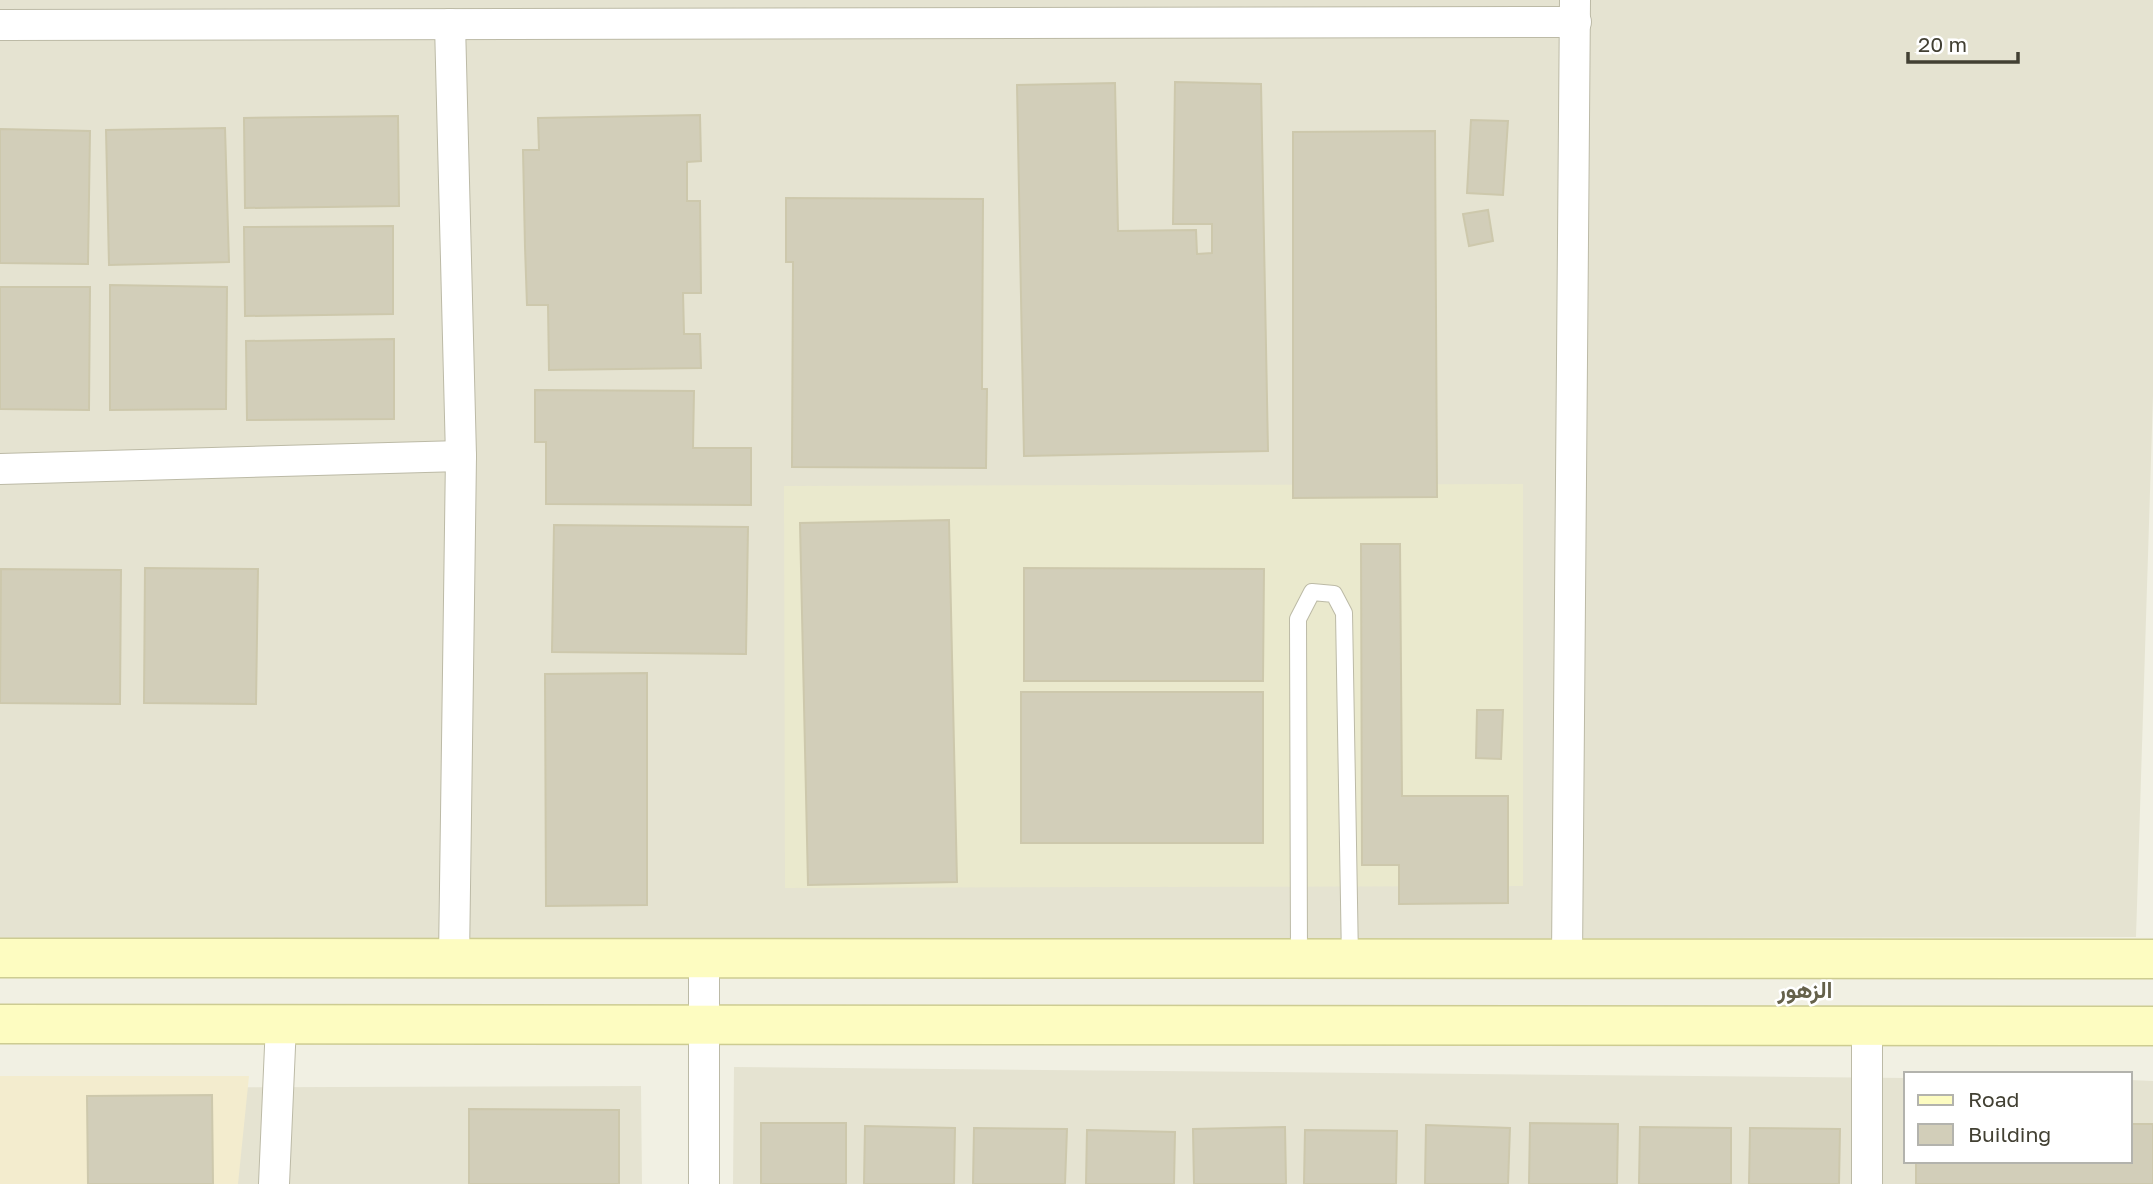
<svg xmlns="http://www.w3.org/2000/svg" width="2153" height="1184" font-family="'Golos Text',Vazirmatn,sans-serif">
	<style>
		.residential { fill: #e5e3d1 }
		.commercial { fill: #f3ecce }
		.education { fill: #eae9cd }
		.building { fill: #d2ceb9; stroke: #cdc8ac; stroke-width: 2 }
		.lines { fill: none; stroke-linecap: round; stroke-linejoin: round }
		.lane-casing { stroke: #bcbaa6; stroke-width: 18 }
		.street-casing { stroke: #bcbaa6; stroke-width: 32 }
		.secondary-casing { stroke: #cdcc92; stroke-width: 41 }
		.lane { stroke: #fff; stroke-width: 16 }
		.street { stroke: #fff; stroke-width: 30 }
		.secondary { stroke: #fdfcc1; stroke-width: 38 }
		.labels { text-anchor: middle; stroke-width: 5; stroke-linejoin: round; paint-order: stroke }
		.neighbourhood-label { font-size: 23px; font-weight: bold; fill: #65614b; stroke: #fff }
	</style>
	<rect width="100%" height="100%" fill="#f1f0e3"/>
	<!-- residential -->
	<g class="residential">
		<path d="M0,0h2153v396l-17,541 -2136,5z"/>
		<path d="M734,1067l1172,11v83h224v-81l23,1v103h-1420z"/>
		<path d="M641,1086l1,98h-642v-96z"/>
	</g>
	<!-- commercial -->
	<path class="commercial" d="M0,1076h249l-11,108h-238z"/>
	<!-- education -->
	<path class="education" d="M1523,484v402l-738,2 -1,-402z"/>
	<!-- building -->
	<g class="building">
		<path d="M1175,82l86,2 7,367 -244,5 -7,-371 98,-2 3,148 78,-1 1,24 15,-1v-29h-39z"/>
		<path d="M700,115l1,46 -14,1v39h13l1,92h-18l1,41h16l1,34 -152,2 -1,-65h-21l-2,-58 -2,-97h16l-1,-32z"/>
		<path d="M398,116l1,90 -154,2 -1,-90z"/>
		<path d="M1471,120l37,1 -5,74 -36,-2z"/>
		<path d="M225,128l4,134 -120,3 -3,-135z"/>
		<path d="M0,129l90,2 -2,133 -88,-1z"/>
		<path d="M1435,131l2,366 -144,1v-366z"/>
		<path d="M786,198l197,1 -1,190h5l-1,79 -194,-1 1,-205h-7z"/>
		<path d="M1488,210l5,31 -24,5 -6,-32z"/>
		<path d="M393,226v88l-148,2 -1,-89z"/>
		<path d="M110,285l117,2 -1,122 -116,1z"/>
		<path d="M0,287h90l-1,123 -89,-1z"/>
		<path d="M394,339v80l-147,1 -1,-79z"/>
		<path d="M535,390l159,1 -1,57h58v57l-205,-1v-62h-11z"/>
		<path d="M949,520l8,362 -149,3 -8,-362z"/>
		<path d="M554,525l194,2 -2,127 -194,-2z"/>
		<path d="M1361,544h39l2,252h106v107l-109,1v-39h-37z"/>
		<path d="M145,568l113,1 -2,135 -112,-1z"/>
		<path d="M1024,568l240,1 -1,112h-239z"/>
		<path d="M1,569l120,1 -1,134 -120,-1z"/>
		<path d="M647,673v232l-101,1 -1,-232z"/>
		<rect x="1021" y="692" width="242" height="151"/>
		<path d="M1477,710h26l-2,49 -25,-1z"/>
		<path d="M212,1095l1,89h-125l-1,-88z"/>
		<path d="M469,1109l150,1v74h-150z"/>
		<rect x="761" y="1123" width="85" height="61"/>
		<path d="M1530,1123l88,1 -1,60h-88z"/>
		<path d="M2130,1124h23v60h-237v-23h214z"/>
		<path d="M1426,1125l84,3 -2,56h-83z"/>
		<path d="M865,1126l90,2 -1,56h-90z"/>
		<path d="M1285,1127l1,57h-92l-1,-55z"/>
		<path d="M1640,1127l91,1v56h-92z"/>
		<path d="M974,1128l93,1 -2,55h-92z"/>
		<path d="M1750,1128l90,1 -1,55h-90z"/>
		<path d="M1087,1130l88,2 -1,52h-88z"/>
		<path d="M1305,1130l92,1 -1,53h-92z"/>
	</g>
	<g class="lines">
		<!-- lane casing -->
		<g class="lane-casing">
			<path id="lane" d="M1299,959l-1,-340 14,-27 22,2 10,19 6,346"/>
		</g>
		<!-- street casing -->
		<g class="street-casing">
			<g id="street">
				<path d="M450,24l11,432 -7,503"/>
				<path d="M0,25l1576,-3"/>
				<path d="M0,469l461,-13"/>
				<path d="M1567,958l8,-958"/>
				<path d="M704,959v225"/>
				<path d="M1867,1026v158"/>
				<path d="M274,1184l7,-160"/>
			</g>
		</g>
		<!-- secondary casing -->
		<g class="secondary-casing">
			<g id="secondary">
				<path d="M0,958l2153,1"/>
				<path d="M0,1024l2153,2"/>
			</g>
		</g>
		<!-- lane -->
		<use href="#lane" class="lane"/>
		<!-- street -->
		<use href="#street" class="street"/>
		<!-- secondary -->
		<use href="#secondary" class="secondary"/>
	</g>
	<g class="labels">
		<!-- neighbourhood labels -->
		<g class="neighbourhood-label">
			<text x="1805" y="998">الزهور</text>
		</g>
	</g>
	<!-- legend -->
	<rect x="1904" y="1072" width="228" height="91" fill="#ffffff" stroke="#b3b3ad" stroke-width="2"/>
	<rect x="1918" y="1095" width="35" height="10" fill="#fdfcc1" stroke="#b3b3ad" stroke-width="2"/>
	<text x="1968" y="1107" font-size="21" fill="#424033">Road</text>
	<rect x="1918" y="1124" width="35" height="21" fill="#d2ceb9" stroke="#b3b3ad" stroke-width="2"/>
	<text x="1968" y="1142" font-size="21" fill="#424033">Building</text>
	<!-- scale -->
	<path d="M1908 52v10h110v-10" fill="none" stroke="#424033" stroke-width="3.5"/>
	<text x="1918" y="52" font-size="21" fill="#424033" stroke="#ffffff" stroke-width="5" paint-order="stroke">20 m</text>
</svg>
